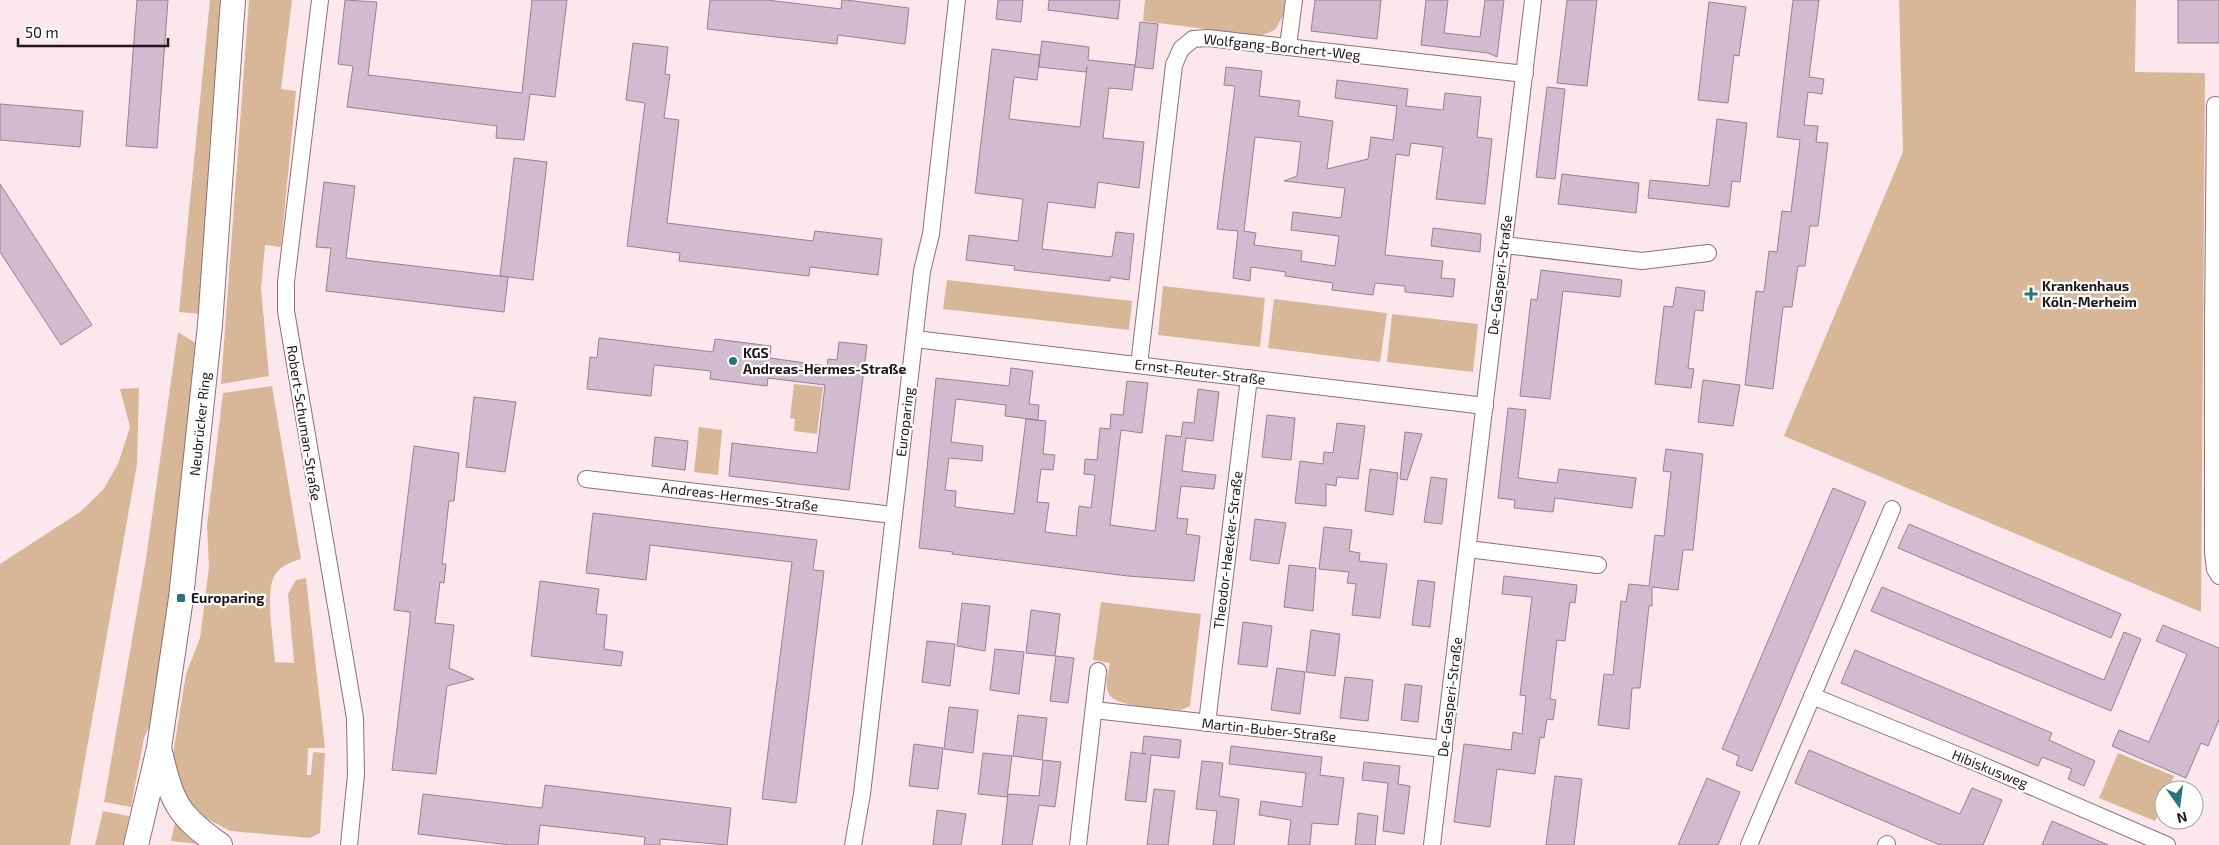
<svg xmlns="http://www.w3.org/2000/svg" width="2219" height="845" font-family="'Exo 2',sans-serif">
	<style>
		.green { fill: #d7b797 }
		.building { fill: #d2bacf; stroke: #978094; fill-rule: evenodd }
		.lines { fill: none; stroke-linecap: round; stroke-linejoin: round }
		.street-casing { stroke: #8e7077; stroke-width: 18 }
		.secondary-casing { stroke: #8e7077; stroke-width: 26 }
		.street { stroke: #fff; stroke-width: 16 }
		.secondary { stroke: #fff; stroke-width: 24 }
		.poi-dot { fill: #297379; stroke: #fff; stroke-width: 2 }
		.labels { text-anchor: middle; stroke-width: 4.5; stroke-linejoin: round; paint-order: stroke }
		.street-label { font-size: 14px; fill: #211618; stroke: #fff }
		.poi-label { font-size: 14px; font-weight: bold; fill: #211618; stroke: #fff; text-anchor: start }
	</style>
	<rect width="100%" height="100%" fill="#fce7ec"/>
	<!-- green -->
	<g class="green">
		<path d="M210,0h18l-26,314 -23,-2z"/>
		<path d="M249,0h43l-11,89 15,2 -15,156 -16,-2 -4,44 8,87 -48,8z"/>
		<path d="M1145,0h140l-2,16 -8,14 -15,6 -117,-15z"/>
		<path d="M1899,0h237l-1,72 70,1 -4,539 -417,-176 119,-284z"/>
		<path d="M947,280l185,21 -3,29 -186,-21z"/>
		<path d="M1163,286l102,12 -5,49 -102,-12z"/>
		<path d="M1274,299l113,14 -7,49 -112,-14z"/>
		<path d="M1392,314l86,10 -5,48 -86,-10z"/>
		<path d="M178,332l22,14 -12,121 -36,253 -8,18 -13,69 -27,-5 42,-243z"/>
		<path d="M794,384l29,3 -6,47 -23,-3 1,-12 -5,-1z"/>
		<path d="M272,386l29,173c-9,3 -17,5 -24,13 -14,15 -3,69 -2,90l19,1 -6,-69 8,-14 10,-2 19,170h-17l-1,27h4l2,-23 12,1 -5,80 -10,5 -80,-7 -24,-13 -19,-19 -10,-23 -4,-22 13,-80 14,-36 9,-71 -2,-42 16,-132z"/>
		<path d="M139,388l-2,76 -67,381h-70v-281l80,-52 23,-22 15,-26 12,-37 -10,-38z"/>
		<path d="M699,427l23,3 -4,45 -24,-3z"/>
		<path d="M1101,602l100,12 -11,92 -9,4c-16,-2 -65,-2 -72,-16 -5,-10 -1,-21 1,-31l-17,-3z"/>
		<path d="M2118,753l56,23 -6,14h-4v10l-9,21 -56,-23z"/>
		<path d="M103,811l26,5 -6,29h-28z"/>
		<path d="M176,818l31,27 -36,-4z"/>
	</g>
	<!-- building -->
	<g class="building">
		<path d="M137,0h31l-11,148 -31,-2z"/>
		<path d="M345,0l32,2 -9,73 154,18 10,-93h35l-12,97 -25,-3 -6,46 -28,-2 1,-12 -150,-19 6,-41 -15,-2z"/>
		<path d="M710,0h57l74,9 1,-9h4l63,8 -4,36 -67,-9 -1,9 -130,-15z"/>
		<path d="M998,0h25l-2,22 -25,-3z"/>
		<path d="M1049,0h71l-2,19 -70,-9z"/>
		<path d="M1315,0h66l-4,39 -66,-8z"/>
		<path d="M1426,0h22l-4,33 36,4 5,-37h19l-7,57 -9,-4 -67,-8z"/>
		<path d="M1567,0h30l-10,86 -30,-3z"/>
		<path d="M1793,0h26l-10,77 15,2 -2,15 -14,-2 -4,33 14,1 -2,16 12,1 -10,83h-8l-5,40h-7l-6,41h-9l-10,82 -28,-4 11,-94 8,1 5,-41 8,1 5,-41 9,1 9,-72 -23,-3z"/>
		<rect x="2178" y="0" width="41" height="43"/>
		<path d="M1709,2l37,5 -7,49 -5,-1 -6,48 -30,-3z"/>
		<path d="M1140,22l18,2 -5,45 -18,-2z"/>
		<path d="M1042,41l47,6 -1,13 47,5 -3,25 -23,-2 -6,50 41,4 -5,46 -41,-6 -3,26 -47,-6 -6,47 70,8 4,-25 18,2 -5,46 -19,-3v4l-96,-11 1,-4 -49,-6 3,-25 49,6 5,-42 -48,-6 17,-144 48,6zM1040,55l-1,12 47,5 1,-5 -7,60 -71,-8 5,-42 23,3z"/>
		<path d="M633,43l35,4 -3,27 5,1 -6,43 15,2 -12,103 146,18 2,-10 67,8 -4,36 -68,-8 -1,9 -130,-15 1,-8 -53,-7 18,-143 -19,-3z"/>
		<path d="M1226,67l36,4 -3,25 41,5 -2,15 35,5 -6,48 41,-10 3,-22 22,3 4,-34 -62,-8 2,-18 71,9 -2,17 37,4 2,-17 36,4 -4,40 15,2 -7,65 -49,-5 7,-52 -32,-4 -2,13 -13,-2 -11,101 58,6 -2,17 14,1 -2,18 -48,-5v-6l-30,-3 -2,12 -41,-5 1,-7 -48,-7 1,-4 -35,-5 -1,14 -17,-3 5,-47 -21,-2 18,-143 -11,-1zM1255,137l46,5 -4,34 -13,5 61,7 -4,30 -48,-6 -2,18 48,6 -4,30 -34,-5 1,-10 -48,-6 2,-12 -12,-2z"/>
		<path d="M1547,87l18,2 -10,90 -19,-2z"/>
		<path d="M0,104l83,7 -3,36 -80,-7z"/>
		<path d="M1717,119l30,4 -7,59 -8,-1 -3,26 -81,-9 2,-18 59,6z"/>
		<path d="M514,158l33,4 -14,118 -33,-4z"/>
		<path d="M1562,174l77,9 -3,30 -78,-9z"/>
		<path d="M324,182l31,4 -9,72 162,19 -4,35 -178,-21 5,-43 -15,-1z"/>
		<path d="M0,184l92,141 -31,20 -61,-93z"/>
		<path d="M1433,228l48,6 -1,18 -49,-6z"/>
		<path d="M1541,270l81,10 -2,17 -57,-6 -13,108 -30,-3 11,-97 6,1z"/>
		<path d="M1676,287l29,4 -2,20 -8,-1 -7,58 6,1 -3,19 -36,-4 9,-78 9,1z"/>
		<path d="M599,338l114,14 2,-13 56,7 -1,12 57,8 1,-7 9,1 2,-18 28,3 -18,145 -120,-14 3,-33 85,10 8,-68 -57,-7 -1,8 -57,-7 1,-8 -57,-6 -3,31 -64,-7 3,-32 7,1z"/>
		<path d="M1011,368l22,3 -4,33 10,1 -1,15 -33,-4 1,-11 -50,-6 -5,43 32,4 -1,15 -33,-3 -4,32 11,1 -1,16 59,7 12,-95 20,2 -3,33 12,1 -2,15 -12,-1 -4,33 12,1 -4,29 31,4 3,-30 12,2 4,-33 -11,-1 1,-15 12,1 3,-32 10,1 1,-15 12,1 4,-34 21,2 -6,50 -21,-3 -11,95 45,6 11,-96 15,2 2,-15 11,1 4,-34 21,3 -6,49 -27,-3 -4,33 34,4 -2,14 -33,-3 -4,32 11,1 -2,15 14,2 -6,45 -66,-5 -176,-22 1,-2 -34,-4 17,-170 73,8z"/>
		<path d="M1703,380l37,5 -7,41 -35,-4z"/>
		<path d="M474,397l42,5 -11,70 -39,-5z"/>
		<path d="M1508,408l18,2 -8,68 39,5 2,-14 77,9 -4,30 -77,-10 -2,14 -39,-4 1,-8 -17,-2z"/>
		<path d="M1267,415l28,3 -4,42 -29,-3z"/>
		<path d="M1337,423l28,3 -7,53 -21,-2 -1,9 -10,-2v22l-31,-3 5,-42 23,3 1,-12 9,1z"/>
		<path d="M1405,432l17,2 -15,46 -7,-1z"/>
		<path d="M655,437l33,4 -3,29 -33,-4z"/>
		<path d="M414,446l45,7 -5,48h-5l-7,63h4l-2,19 -4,-1 -5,41 19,2 -5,43 25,11 -27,7 -11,88 -44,-4 18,-150v-8l-16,-2z"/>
		<path d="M1666,449l37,5 -10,96h-10l-5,40 -26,-3v19h-3l-9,82h-8l-3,41 -31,-4 6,-51 9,1 8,-74 5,1 3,-18 20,2 6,-51 9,1 7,-64 -8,-1z"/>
		<path d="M1370,469l28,4 -5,42 -28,-4z"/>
		<path d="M1431,477l16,2 -5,45 -18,-2z"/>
		<path d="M1833,488l33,14 -114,269 -16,-6 3,-9 -17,-7z"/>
		<path d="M593,513l224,27 -4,30 11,1 -28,232 -34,-4 30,-237 -142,-17 -4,35 -60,-7z"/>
		<path d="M1255,519l31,4 -7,41 -29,-4z"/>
		<path d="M1909,524l212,90 -10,24 -213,-90z"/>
		<path d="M1324,527l28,3 -3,21 11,2 -1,8 28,3 -7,54 -28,-3 4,-31 -9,-1 2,-11 -30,-3z"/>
		<path d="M1289,565l27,3 -3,43 -29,-4z"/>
		<path d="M1504,576l73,9 -2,18 -5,-1 -5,39 -8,-1 -7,59 6,1 -3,20 -6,-1 -3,19 -4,-1 -5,37 -38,-5 -7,58 -36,-5 10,-78 47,6 2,-18 9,2 4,-38 -6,-1 12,-98 -30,-3z"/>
		<path d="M1418,580l17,2 -5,45 -18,-2z"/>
		<path d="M540,581l59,8 -3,25 11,1 -3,34 19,3 -2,14 -90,-10z"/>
		<path d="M1882,587l222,93 20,-48 17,7 -30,72 -240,-100z"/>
		<path d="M962,603l28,3 -5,45 -28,-5z"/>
		<path d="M1031,610l29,4 -5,42 -29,-3z"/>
		<path d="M1243,622l29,4 -5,41 -29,-3z"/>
		<path d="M2163,625l56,23v72l-11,26 -7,-3 -15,35 -74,-32 7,-16 30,12 38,-88 -31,-13z"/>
		<path d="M1311,630l29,4 -5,42 -29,-4z"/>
		<path d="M927,641l28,3 -5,42 -28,-4z"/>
		<path d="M995,649l29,3 -5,42 -29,-4z"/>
		<path d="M1855,650l197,83 -3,7 46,21 -11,25 -16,-7 4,-10 -30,-12 -4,9 -197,-83z"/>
		<path d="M1056,656l18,2 -6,45 -18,-2z"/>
		<path d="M1277,668l28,4 -5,42 -29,-4z"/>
		<path d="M1345,677l28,3 -5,41 -28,-3z"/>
		<path d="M1405,684l17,2 -4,36 -17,-2z"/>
		<path d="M949,707l29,3 -5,43 -29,-4z"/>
		<path d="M1018,715l29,3 -5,42 -29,-4z"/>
		<path d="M1144,736l37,4 -2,18 -28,-3 -5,47 -21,-2 6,-48 15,2 -4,-1z"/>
		<path d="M914,744l29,4 -5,41 -29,-3z"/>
		<path d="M1231,746l91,11 -2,18 24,3 -6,47 -26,-2 -2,22h-22l3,-25 -32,-5 2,-14 41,6 4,-34 -77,-9z"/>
		<path d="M1809,750l151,64 12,-26 30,12 -19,45h-43l-145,-62z"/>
		<path d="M983,753l29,3 -5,41 -29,-3z"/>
		<path d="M1043,760l18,2 -6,45 -16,-2 -7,40h-30l6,-51 31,2z"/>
		<path d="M1202,761l21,2 -4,33 20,3 -5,46h-21l4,-34 -21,-2z"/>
		<path d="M1364,762l36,4 -2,18 12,2 -6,48 -21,-3 5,-48 -26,-3z"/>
		<path d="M1555,776l27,3 -8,66h-28z"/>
		<path d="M1707,778l33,14 -22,53h-40z"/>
		<path d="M545,785l186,23 -4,37 -67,-6v6h-16l1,-8 -105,-12 -2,20h-28l-92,-11 5,-40 119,14z"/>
		<path d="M1154,789l21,2 -7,54h-21z"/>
		<path d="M937,810l29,4 -5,31h-28z"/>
		<path d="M1358,813l20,3 -3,29h-20z"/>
		<path d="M2052,821l56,24h-66z"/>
	</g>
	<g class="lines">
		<!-- street casing -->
		<g class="street-casing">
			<g id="street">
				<path d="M320,0l-34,282v29l69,407 1,57 -7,70"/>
				<path d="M1288,46l6,-46"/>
				<path d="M1504,245l138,16 66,-8"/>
				<path d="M2213,326l2,-221"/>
				<path d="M2219,326h-6v226l2,17 4,7"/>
				<path d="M915,339l570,67"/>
				<path d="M1139,365l35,-300 7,-16 12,-10 15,-1 317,36"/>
				<path d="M586,479l307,36"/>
				<path d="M1468,549l130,16"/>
				<path d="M1812,696l165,67 190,82"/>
				<path d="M1094,710l350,39"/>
				<path d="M1207,723l42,-345"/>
				<path d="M853,845l9,-51 60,-523 9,-37 26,-234"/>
				<path d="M1078,845l20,-174"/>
				<path d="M1432,845l101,-845"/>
				<path d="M1749,845l143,-336"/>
				<path d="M1886,845l1,-1"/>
			</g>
		</g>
		<!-- secondary casing -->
		<g class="secondary-casing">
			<g id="secondary">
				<path d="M160,752c12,50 17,63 60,93"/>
				<path d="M136,845l23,-97 22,-150 29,-273 23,-325"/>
			</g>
		</g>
		<!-- street -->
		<use href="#street" class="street"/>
		<!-- secondary -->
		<use href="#secondary" class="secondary"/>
	</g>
	<!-- markers -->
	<g class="poi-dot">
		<path d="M2028.5 286.5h5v5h5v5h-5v5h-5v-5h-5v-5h5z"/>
		<circle cx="733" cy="361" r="5"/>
		<rect x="176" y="593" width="10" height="10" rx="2.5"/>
	</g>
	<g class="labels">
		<!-- street labels -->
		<g class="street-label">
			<text transform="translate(1282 47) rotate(6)" y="5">Wolfgang-Borchert-Weg</text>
			<text transform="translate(1500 275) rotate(-83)" y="5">De-Gasperi-Straße</text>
			<text transform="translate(1200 372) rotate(7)" y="5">Ernst-Reuter-Straße</text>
			<text transform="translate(905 422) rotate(-83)" y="5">Europaring</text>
			<text transform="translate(304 423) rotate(81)" y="5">Robert-Schuman-Straße</text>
			<text transform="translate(200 424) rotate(-84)" y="5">Neubrücker Ring</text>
			<text transform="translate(740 497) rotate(7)" y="5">Andreas-Hermes-Straße</text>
			<text transform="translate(1228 550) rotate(-83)" y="5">Theodor-Haecker-Straße</text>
			<text transform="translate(1450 697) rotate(-83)" y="5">De-Gasperi-Straße</text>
			<text transform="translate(1269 730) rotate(6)" y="5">Martin-Buber-Straße</text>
			<text transform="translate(1990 769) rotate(22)" y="5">Hibiskusweg</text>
		</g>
		<!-- poi labels -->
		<g class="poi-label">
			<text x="2042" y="291">Krankenhaus<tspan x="2042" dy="16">Köln-Merheim</tspan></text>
			<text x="743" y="358">KGS<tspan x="743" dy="16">Andreas-Hermes-Straße</tspan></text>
			<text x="191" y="603">Europaring</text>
		</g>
	</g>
	<!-- north arrow -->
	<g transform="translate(2179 805) rotate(166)"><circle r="24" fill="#ffffff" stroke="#a6a2a3"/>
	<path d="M0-4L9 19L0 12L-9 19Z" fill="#297379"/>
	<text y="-8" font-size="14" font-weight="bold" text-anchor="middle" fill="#211618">N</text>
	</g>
	<!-- scale -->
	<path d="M18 38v8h150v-8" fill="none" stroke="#211618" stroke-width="2.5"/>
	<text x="25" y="38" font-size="15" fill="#211618" stroke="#ffffff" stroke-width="4" paint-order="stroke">50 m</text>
</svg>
